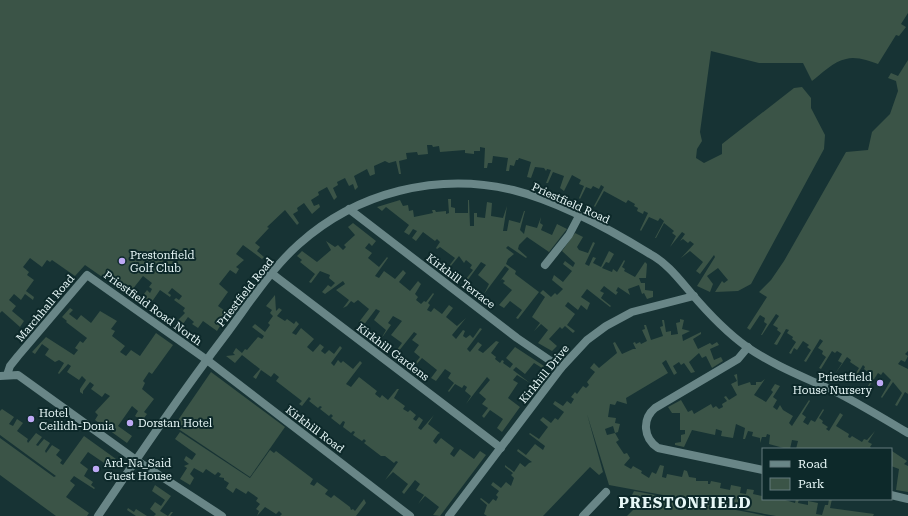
<svg xmlns="http://www.w3.org/2000/svg" width="908" height="516" font-family="'Roboto Serif',serif">
	<style>
		.green { fill: #3b5447 }
		.lines { fill: none; stroke-linecap: round; stroke-linejoin: round }
		.street { stroke: #698687; stroke-width: 8 }
		.poi-dot { fill: #bea9f5; stroke: #0d292a; stroke-width: 1.5 }
		.labels { text-anchor: middle; stroke-width: 4; stroke-linejoin: round; paint-order: stroke }
		.street-label { font-size: 11px; fill: #e7f7f7; stroke: #0d292a }
		.poi-label { font-size: 11px; fill: #e7f7f7; stroke: #0d292a; text-anchor: start }
		.district-label { font-size: 15px; font-weight: bold; letter-spacing: 1px; fill: #e7f7f7; stroke: #0d292a }
	</style>
	<rect width="100%" height="100%" fill="#173334"/>
	<!-- green -->
	<g class="green">
		<path d="M0,0h908v13l-7,11 5,3 -7,9 -3,-1 -18,29c-9,-3 -22,-8 -32,-5 -12,2 -25,15 -34,22l-9,-18h-44l-48,-12 -11,81 2,9 -5,8 -1,9 8,5 18,-9v-10l72,-56 8,-1 9,11v10l14,27 -1,14 -73,135 -13,7 -23,1 7,-11 2,2 4,-3 -10,-12 -11,8 6,8 -3,8 -13,-6 18,-29 -1,-2 -14,19 -4,-3 7,-9 -13,-11 -9,7 13,-14 -4,-3 -2,2 -5,-4 -3,2 5,-7 -3,-2 -12,15 6,-11 -4,-3 2,-2 -10,-8 -8,15h-1l9,-17 -4,-3 -2,3 -9,-4 -8,14 -1,-1 8,-17 -4,-2 -1,3 -6,-3 1,-3 -4,-2 1,-2 -7,-4 -2,3 -22,-12 -9,16 -1,-1 10,-19 -3,-2 -2,4 -6,-3 -2,3 -5,-2 -6,12 -1,-1 5,-12 -5,-2 2,-4 -9,-5 -8,16 -4,-3 4,-12 -11,-4 -5,11h-2l5,-13 -4,-1 -1,2 -2,-3 -9,-1 -4,11 -4,-1 4,-15 -12,-4 -1,2h-2l-2,6 -4,-1 -1,6h-3l2,-13 -15,-2 -1,7h-4l-1,5h-3l1,-20 -5,-1v4h-6v3l-9,-1v-3l-25,2 -1,-6 -6,1 -1,-2h-5l1,9 -10,1 -1,-3 -11,1 1,6 -8,2 2,13h-2l-3,-13 -7,2 -4,-2 -11,5 1,8 -5,2 -3,-7 -13,7 4,11 -3,3 -2,-6 -4,2 -4,-8 -8,4 1,3 -5,3 4,9 -3,3 -7,-13 -9,5 1,3 -8,5 3,6 5,-2 1,3 -8,7 -8,-11 -7,5 1,3 -5,3 6,9 -2,2 -12,-15 -18,17 2,1 -14,15 5,4 -3,4 7,6 -2,2 -19,-14 -7,9 8,6 -8,7 3,2 -3,5 -6,-4 -11,14 9,8 -10,14 10,7 -11,18 -14,-10 -5,7 -6,-4 2,-2 -6,-5 -5,7 -5,-4 7,-7 -2,-2 2,-3 -11,-8 2,-2 3,2 3,-4 -10,-8 -4,5 3,2 -1,2 -10,-7 -9,13 -6,-4 2,-3 -3,-2 3,-4 3,3 2,-4 -3,-2 3,-4 -9,-7 -15,19 -43,-30 -10,11 -23,-16 -2,2 -3,-2 -5,7 -12,-9 -7,9 6,5 -2,3 7,5 -8,11 8,6 -1,3 -8,-6 -4,6 -7,-6 -5,6 7,6 -4,5 12,10 -4,6 -18,-16 -2,2z"/>
		<path d="M908,60v291l-3,3 3,2 -3,6 -4,-2 -3,4 10,5v25l-3,-2 -8,14 -2,-1 7,-12 -9,-11 -11,16 -1,-1 10,-17 -8,-8 -2,3 -3,-2 -11,17 -1,-1 7,-11 -5,-3 1,-2 -5,-4 1,-2 -2,-2 -11,18 -1,-1 8,-14 -9,-6 1,-2 -4,-3 -12,17 7,-11 -4,-2 4,-7 -5,-3 -2,2 -3,-2 -11,18 -2,-1 7,-11 -4,-3 1,-3 -5,-3 5,-7 -3,-2 -14,23 -2,-1 7,-11 -4,-3 2,-2 -6,-4 -6,9 -3,-2 -3,6 -2,-1 7,-11 -4,-3 1,-2 -6,-4 2,-3 -3,-1 -9,16 -3,-1 7,-11 -4,-3 1,-2 -5,-3 6,-9 -3,-2 -14,21h-1l6,-11 -3,-2 1,-4 -5,-3 -10,15 -3,-2 20,-31 -8,-5 12,-12 13,-19 62,-109 22,-2 4,-18 18,-18 8,-23 -2,-10 -8,-3 3,-5 7,3z"/>
		<path d="M448,199h3v8l4,1v5h13v-13h1l1,26h4v-13h3v4l8,1 2,-16 5,1 -1,13 12,2 4,-12 -4,25h4l2,-11 11,3 4,-12h1l-5,19 4,4 2,-9 11,3 4,-11 -1,6 3,2 -2,5 11,5 5,-11 10,5 -18,23 -22,-15 -8,8 -1,4 9,8 -1,1 -18,-12 -2,2 8,6 -6,5 -2,5 10,7 -1,3 24,18 -21,27 -2,-1 6,-8 -12,-9 -6,7 -5,-3 13,-15 -9,-7 2,-2 -3,-2 -2,2 9,-12 -4,-3 -21,28 5,-10 -11,-9 8,-10 -5,-3 -14,19 -1,-2 7,-9 -3,-2 2,-3 -6,-5 -2,3 -5,-7 -9,11 -1,-1 6,-8 -15,-11 -3,2 -1,-1 4,-6 -3,-3 -2,2 -12,-9 -7,9 -4,-3 5,-7 -4,-2 -4,6 -5,-3 5,-7 -23,-18 -4,4 -5,-4 23,-7 3,6 5,-1 1,6 4,-1 1,7 19,-4 -1,-3h3l1,2 10,-1v3l3,-1z"/>
		<path d="M353,223l23,18 -4,5 -3,-3 -4,5 7,5 -4,5 11,9 8,-10 1,1 -13,18 4,2 5,-7 11,8 8,-9 3,3 -7,9 11,9 8,-10 3,3 -6,10 3,3 -2,3 5,4 3,-3 2,1 7,-9 1,1 -6,9 2,2 -3,5 4,2 3,-4 8,6 7,-9 4,3 -7,9 11,9 9,-8 -14,17 4,4 7,-9 2,1 -2,5 3,2 4,-3 3,3 7,-10 2,1 -15,20 3,3 8,-10 4,3 -4,5 5,3 13,-12 3,1 -8,11 5,4 -1,2 5,4 2,-3 2,1 -1,2 7,5 3,-4 -7,-6 9,-11 29,19 -2,2 -8,-5 -9,11 -9,-7 -3,3 17,13 -13,-8 -4,5 5,3 -10,15 12,9 -18,25 -5,-4 6,-9 -13,-9 -6,8 -2,-2 6,-8 -6,-4 4,-5 -7,-6 11,-13 -3,-3 -21,27 5,-8 -6,-5 2,-4 -3,-2 -2,3 -7,-4 -6,8 -1,-1 6,-8 -6,-5 3,-5 -6,-4 -9,12 -5,-3 6,-8 -15,-12 -7,8 -1,-1 6,-8 -6,-5 5,-7 -7,-5 5,-6 -3,-2 -16,20 -2,-1 6,-8 -11,-8 11,-14 -9,-5 -5,7 3,2 -10,14 5,-9 -12,-10 6,-9 -4,-2 -13,17 -4,-4 10,-13 -11,-9 -4,3 -3,-2 -4,5 -4,2 6,-8 -13,-10 9,-6 -2,-3 -18,13 -3,-2 6,-7 3,2 4,-4 -6,-5 1,-3 -10,-4 -9,12 -2,-1 6,-8 -15,-12 2,-2 -5,-4 5,-5 15,11 14,-12 -5,-9 9,6 3,-2 5,5 3,-3 -2,-2 11,-10 -7,-8z"/>
		<path d="M575,233l8,4 -6,10 2,3 9,3 5,-11 2,1 -10,21 4,2 4,-9 3,1 -3,5 8,4 8,-16 5,3 -5,9 -3,-1 -4,6 10,4 1,-3 4,3 7,-12 1,1 -3,6 3,2 -1,2 11,6 10,-15 2,2 -1,14h-7l2,5h4v7l8,1v6l-6,2 -3,-6 -2,1 -3,-9 -11,4 2,6 -12,-8 -2,4 2,1 -2,3 -12,-9 -4,5 4,2 -3,5 10,8 -1,1 -23,-18 -6,8 9,6 -3,7 -6,-5 -3,5 -10,-8 -3,4 10,8 -8,11 8,6 -2,2 -8,-7 -3,3 -2,-2 -11,12 8,7 -5,5 -14,-8 10,-13 -7,-6 -7,7 6,-8 -8,-6 13,-20 -5,-4 3,-3 8,7 4,-4 2,2 6,-6 -11,-9 2,-5 9,7 9,-11 -9,-7 2,-3 8,6 2,-4 -13,-12z"/>
		<path d="M275,295l1,16 3,-3 3,2 -5,6 8,5 2,-2 7,5 2,-3 3,3 -7,9 4,2 5,-7 13,11 -7,8 6,5 7,-8 4,3 -3,4 4,3 4,-4 5,4 6,-8 2,2 -11,15 3,3 4,-6 3,3 2,-2 10,8 7,-8 2,2 -16,21 5,3 8,-10 18,14 -2,3 5,4 2,-3 6,5 9,-11h2l-5,9 11,8 -2,3 5,3 2,-2 6,5 -3,4 3,2 3,-4 4,3 -5,8 3,2 13,-15 -6,9 12,9 -2,1 -5,7 3,3 5,-6 13,10 -4,6 4,3 6,-8 14,10 6,-8 6,4 -46,61 -7,-1 6,-8 -14,-11 -7,8 6,-9 -8,-5 4,-6 -5,-4 -11,14 -2,-2 6,-8 -15,-12 -8,8 13,-18 -2,-1 -2,2 -9,-7h-4l-17,-13 2,-2 -2,-2 -2,2 -9,-6 2,-3 -2,-1 -2,2 -8,-6 2,-5 -2,-1 -3,4 -9,-7 2,-2 -2,-2 -2,2 -9,-7 2,-2 -2,-1 -2,2 -9,-7 2,-2 -2,-2 -7,9 -3,-2 3,-3 -26,-20 3,-4 -5,-4 -3,4 -10,-7 -5,9 -3,-2 7,-8 -18,-14 -7,8 -9,-7 9,-1 -2,-2 3,-5 6,5 3,-4 2,1 11,-13 4,2 2,-3 -12,-9 3,-3 10,8 5,-7 -2,-2 5,-7 -3,-3 2,-3 -6,-4z"/>
		<path d="M70,308l3,2 -4,4 8,6 4,-5 10,8 9,-12 17,10 -6,8 4,2 -3,5 13,10 -5,6 6,4 5,-6 9,6 16,-23 17,12 -21,29 -3,-2 -6,9 2,2 -3,6 12,10 -10,13 3,2 -5,7 -7,-5 3,-5 -6,-5 -14,20 14,10 -5,7 -32,-23 3,-5 -3,-3 15,-16 -5,-3 -3,4 -11,-8 3,-4 -4,-3 -7,9v3l-3,-2v-3l6,-9 -4,-4 -3,4 -12,-8 4,-6 -3,-2 -9,10 -1,-1 6,-10 -5,-3 -4,2 -10,-7 4,-6 -7,-5 -7,10 -3,-2 14,-15 28,18 4,-5 -3,-2 5,-7 3,2 4,-5 -21,-16 1,-1 -5,-4z"/>
		<path d="M680,319l4,1 -2,9 8,2 -8,4 1,6 18,-9v2l-8,5 5,10 12,-6 2,2 5,-3 2,3 -9,4 4,11 7,-3 2,4 -11,7 -6,-12 -4,2 -3,-5 -10,9 6,10 -4,1 -7,-10 -3,2 -2,-3 -6,4 4,7 -3,2 -8,-15 -4,3 6,10 -42,25 1,6 -10,-3 -2,4 -5,-1 -2,13 8,1 -1,5 5,1 -2,8 -3,1 -2,-7 -8,3 2,6 8,-2 4,7 -3,2 8,12 3,-1 3,5 -6,7 7,4 2,-3 9,5 -1,2 8,5 3,-6 4,2 4,-9 4,1 -2,11 4,1 1,-4 15,3 2,-7 3,1 2,6 7,1v3h12v3h2l1,-3 10,2 -1,5 10,2 1,-5 10,2 -1,6 6,1 1,-5 7,1 -1,4 9,2 1,-6v9h19l13,4 1,-4h3l-1,4 10,2v-4l10,2 -2,11 6,1 3,-10h3l1,-6h3l-2,9 44,6 -1,2h-97l-167,-31 -22,-71 16,58 -4,3 -9,-8 -47,49h-56l-3,-2 3,-9 -7,-6 1,-1 8,6 4,-5 3,2 2,-4 -2,-2 3,-4 -8,-6 2,-3 8,6 5,-6 5,4 3,-8 -3,-3 2,-2 -8,-6v-2l9,7 6,-9 5,4 4,-4 3,-1 -15,-11 1,-2 8,6 9,-11 8,6 2,-4 -16,-12 1,-1 9,6 9,-12 -8,-7 3,-3 8,6 4,-5 3,2 6,-8 -11,-8 2,-3 8,5 4,-5 4,3 3,-5 -3,-2 4,-5 2,2 6,-8 3,2 3,-3 -2,-3 8,-10 -5,-4 4,-5 5,5 18,-15 -4,-10 2,-1 7,12 11,-5h3l-3,-6 2,-1 1,2 4,-2 1,2 6,-3 -5,-11 3,-1 -1,-4h2l5,15 12,-4 -3,-9 3,-1 -1,-6h2l2,12 5,-1v4l7,-1 -2,-11 4,-1z"/>
		<path d="M211,372l74,55 -35,50 -76,-51z"/>
		<path d="M737,374l1,12 12,-4 1,3h5v-3h5l4,-3 -11,16 12,7 7,-10 -2,-2 4,-6 5,2 -7,11 4,3 -4,7 4,3 3,-5 3,5 10,6 -4,7 3,3 17,-26 1,1 -8,13 4,3 -3,5 5,3 3,-5 4,2 8,-13 1,1 -5,8 4,3 -1,2 6,4 -2,2 3,2 11,-18 3,2 -7,11 13,8 -1,3 2,1 2,-2 10,6 2,-3 3,1 8,-9 -7,11 4,2 -2,3 2,2h-76l2,-8 -6,-1 -2,9h-3l-18,-5 1,-9 -3,-1 -1,3h-4l-2,6v-5l-8,-2 1,-4 -5,-1 -3,8h-2l2,-11 -9,-4 -3,14 -12,-2 1,-5 -6,-2 -1,6 -23,-5 -8,17 -9,-2v-2l6,-1v-7l4,-1v-4h-5v-17h-8l-4,-6 13,-7 7,12 4,-2 2,4 17,-10 2,4 3,-2 3,3 4,-2 -1,-3 5,-3 -3,-4 2,-1 3,4 8,-5 -6,-11 6,-3 -3,-6z"/>
		<path d="M2,409l12,8 -5,7 4,2 4,-7 6,4 -6,8 11,8 -1,2 1,2 8,-10 6,4 -6,8 2,1 6,-7 6,4 -5,8 1,2 6,-8 8,5 -4,5 6,5 -2,3 3,2 21,-29 32,23 -6,8 -22,-15 -8,11 8,6 -4,7 9,6 -2,3 4,3 -1,1 -20,-13 -4,5 5,4 -9,12 23,16 -2,3h-31l-56,-41v-37l54,39 2,-1 -56,-41v-24z"/>
		<path d="M180,432l70,46 20,-28 4,3 2,-2 37,28 -3,5 4,2 3,-4 11,8 -3,4 6,4 3,-3 16,12 1,3 2,-1 2,2 9,-12 2,4 -10,13h-76l2,-2 -3,-3 -3,3 -11,-7 -8,9 2,-5 -3,-2 4,-5 -4,-3 2,-3 -10,-7 -2,3 -10,-6 -3,5 -7,-5 3,-5 -5,-3v-2l-5,-1 2,-3 -3,-2 -3,3 -9,-6 -3,4 -9,-5 -4,6 4,4 -4,7 -10,-6 7,-11 -3,-2 5,-2 -5,-4 2,-4 6,4 4,-6 -21,-15z"/>
		<path d="M892,451l15,10 -3,3 4,2v26l-12,-2 3,-21 -8,-3z"/>
		<path d="M155,485l16,11 -11,15 8,5 3,-4h2l-3,4h-16l2,-2 -6,-5 5,-7 6,4 4,-6 -13,-9z"/>
		<path d="M634,491l118,22 15,3h-140l13,-13 -8,-8z"/>
		<path d="M128,508l6,4 2,-3 11,7h-11l-9,-6z"/>
	</g>
	<g class="lines">
		<!-- street -->
		<g class="street">
			<path d="M349,209l168,129 44,30"/>
			<path d="M545,265l24,-30 10,-19"/>
			<path d="M271,273l230,175"/>
			<path d="M748,347l-10,12 -83,49c-13,11 -12,30 3,40l105,22"/>
			<path d="M7,375l3,-9 8,-10 69,-81 120,85 203,156"/>
			<path d="M0,376l18,-1 118,85 86,56"/>
			<path d="M891,495l17,4"/>
			<path d="M98,516c42,-62 84,-124 129,-183 23,-31 44,-64 72,-89 58,-52 139,-72 214,-54 44,11 98,40 137,64 17,9 29,25 41,39 17,20 35,39 56,54 29,20 62,32 93,47 23,12 46,26 68,39"/>
			<path d="M449,516l112,-148 26,-28 19,-14 26,-14 62,-16"/>
			<path d="M583,516l23,-24"/>
		</g>
	</g>
	<!-- markers -->
	<g class="poi-dot">
		<circle cx="122" cy="261" r="4"/>
		<circle cx="880" cy="383" r="4"/>
		<circle cx="31" cy="419" r="4"/>
		<circle cx="130" cy="423" r="4"/>
		<circle cx="96" cy="469" r="4"/>
	</g>
	<g class="labels">
		<!-- street labels -->
		<g class="street-label">
			<text transform="translate(571 203) rotate(24)" y="4">Priestfield Road</text>
			<text transform="translate(461 281) rotate(37)" y="4">Kirkhill Terrace</text>
			<text transform="translate(245 292) rotate(-52)" y="4">Priestfield Road</text>
			<text transform="translate(45 308) rotate(-50)" y="4">Marchhall Road</text>
			<text transform="translate(153 308) rotate(36)" y="4">Priestfield Road North</text>
			<text transform="translate(393 352) rotate(37)" y="4">Kirkhill Gardens</text>
			<text transform="translate(544 374) rotate(-51)" y="4">Kirkhill Drive</text>
			<text transform="translate(315 429) rotate(37)" y="4">Kirkhill Road</text>
		</g>
		<!-- poi labels -->
		<g class="poi-label">
			<text x="130" y="259">Prestonfield<tspan x="130" dy="13">Golf Club</tspan></text>
			<text x="872" y="381" text-anchor="end">Priestfield<tspan x="872" dy="13">House Nursery</tspan></text>
			<text x="39" y="417">Hotel<tspan x="39" dy="13">Ceilidh-Donia</tspan></text>
			<text x="138" y="427">Dorstan Hotel</text>
			<text x="104" y="467">Ard-Na_Said<tspan x="104" dy="13">Guest House</tspan></text>
		</g>
		<!-- district labels -->
		<g class="district-label">
			<text x="685" y="508">PRESTONFIELD</text>
		</g>
	</g>
	<!-- legend -->
	<rect x="762" y="448" width="130" height="52" fill="#0d292a" stroke="#647b7c"/>
	<rect x="770" y="461" width="20" height="6" fill="#698687" stroke="#647b7c"/>
	<text x="798" y="468" font-size="12" fill="#e7f7f7">Road</text>
	<rect x="770" y="478" width="20" height="12" fill="#3b5447" stroke="#647b7c"/>
	<text x="798" y="488" font-size="12" fill="#e7f7f7">Park</text>
</svg>
